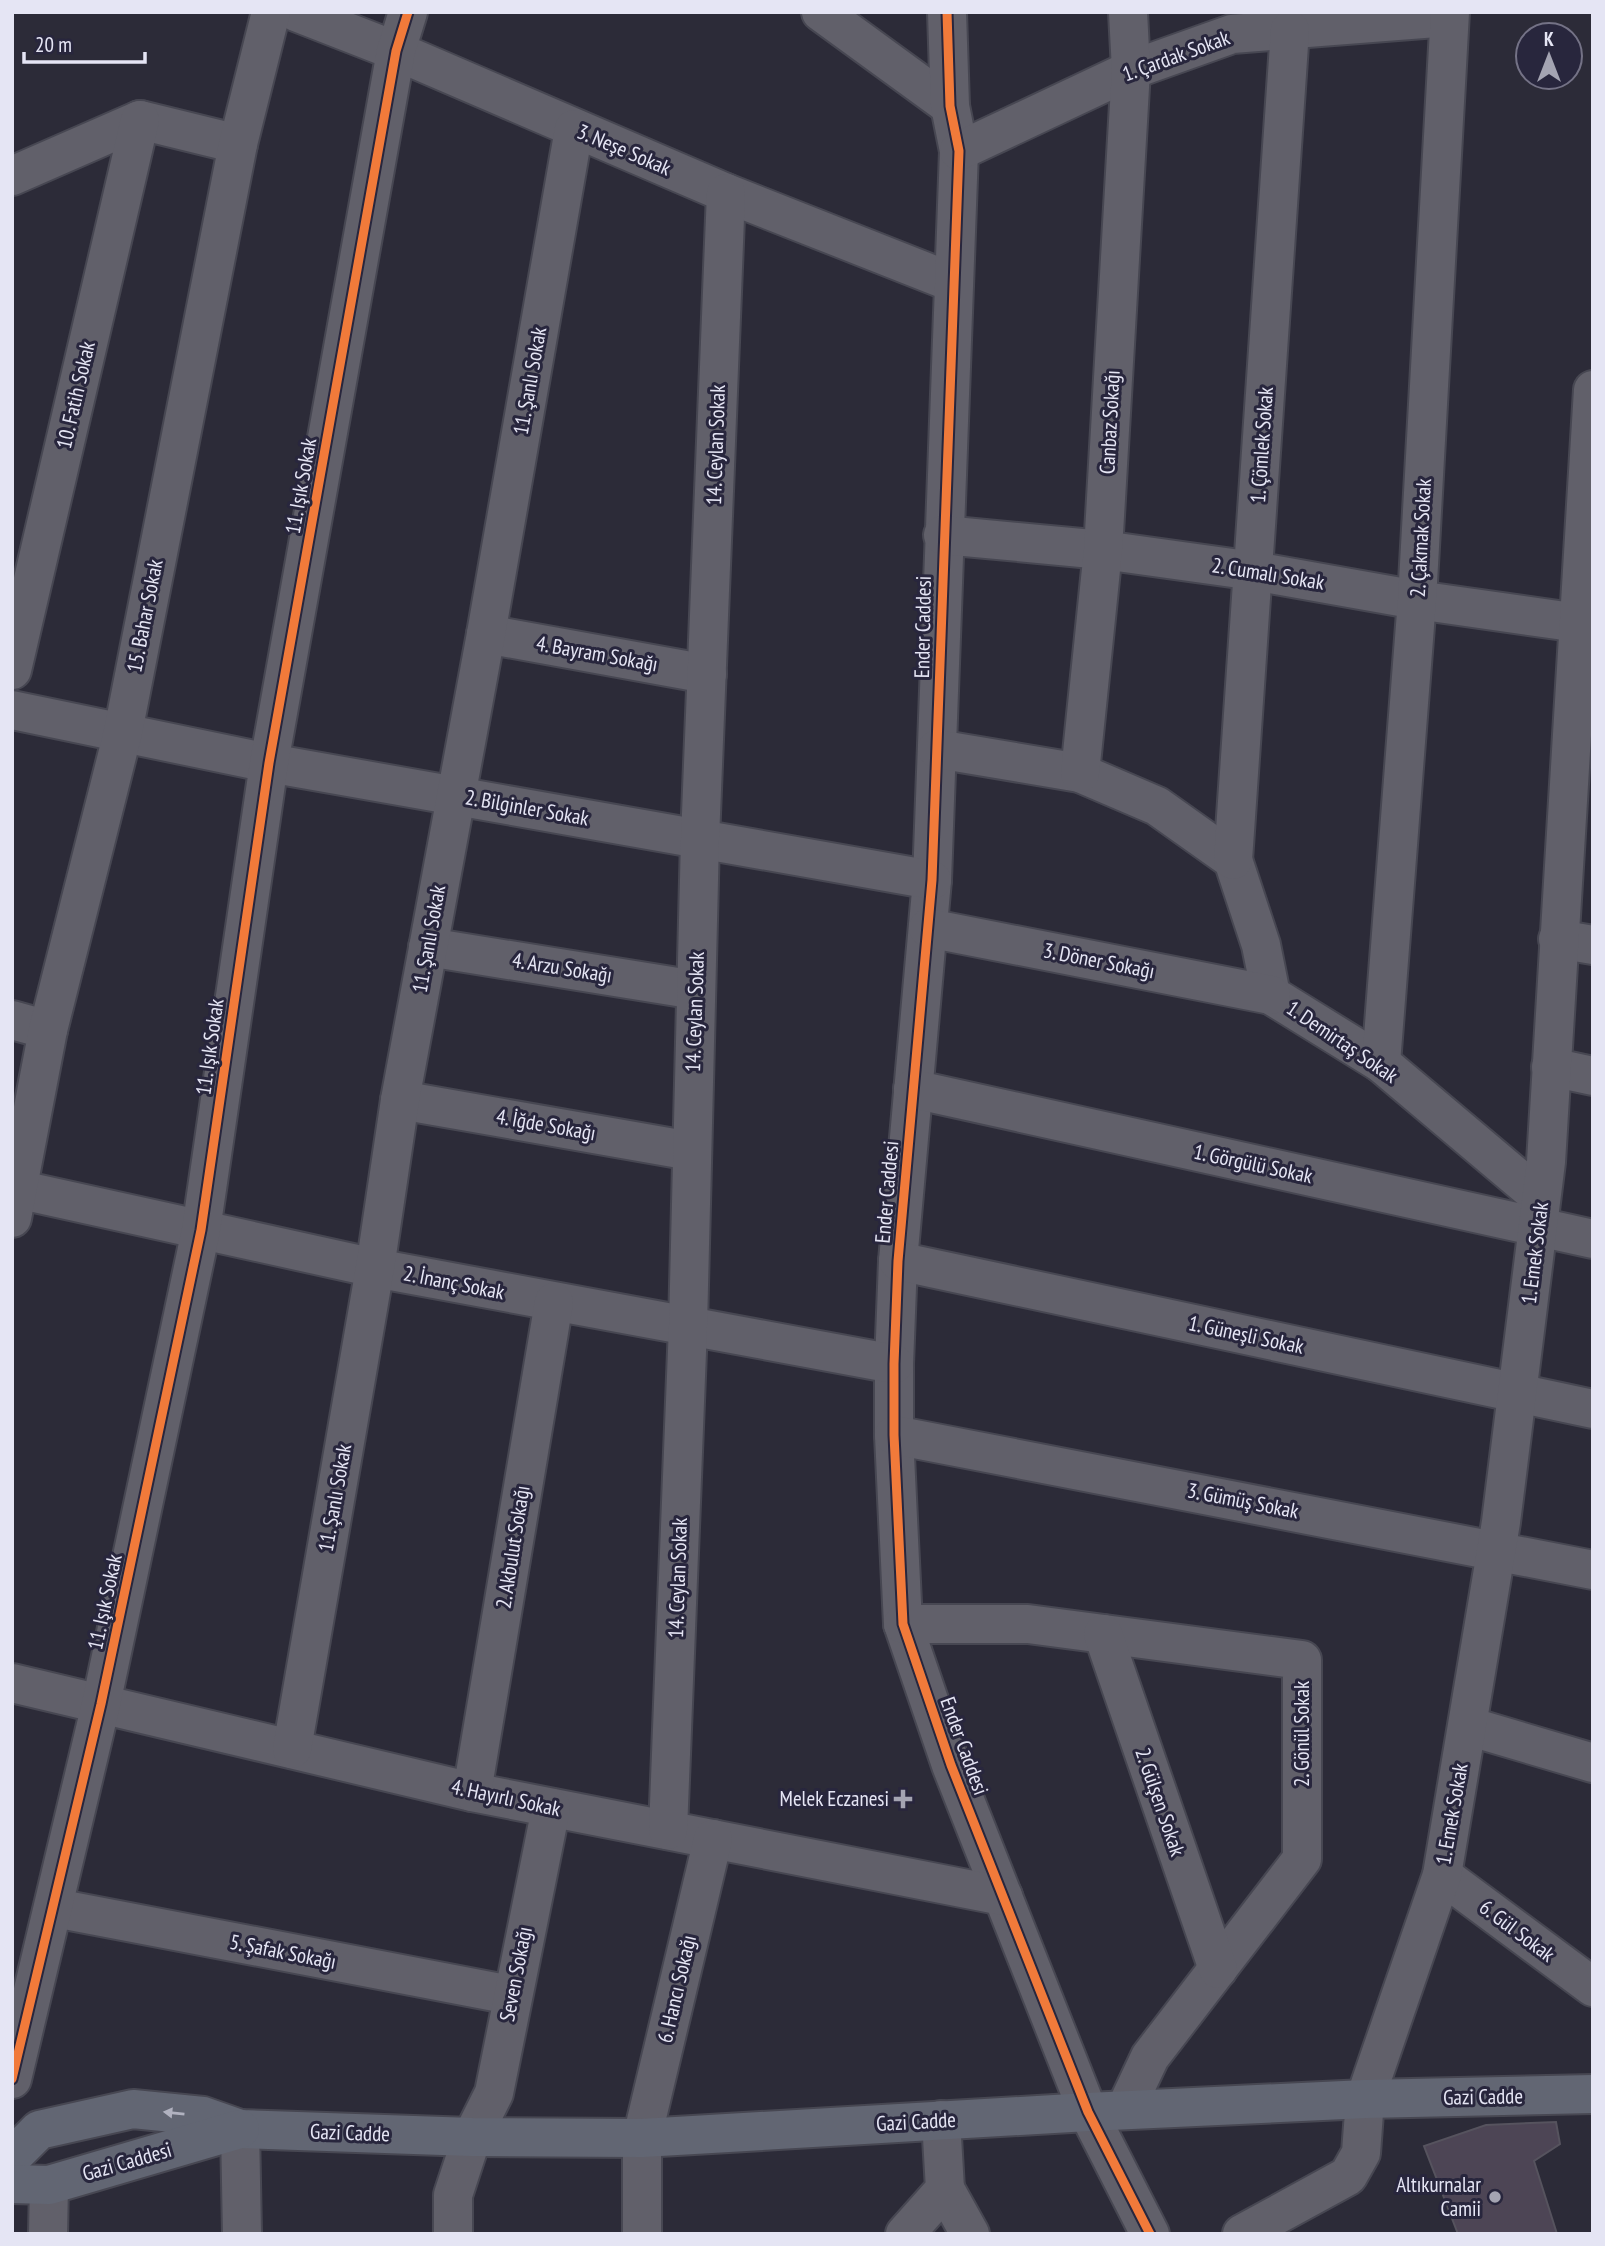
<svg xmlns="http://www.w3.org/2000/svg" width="1605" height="2246" font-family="'PT Sans Narrow',sans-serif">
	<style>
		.building { fill: #4d4555; stroke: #56535e; stroke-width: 2 }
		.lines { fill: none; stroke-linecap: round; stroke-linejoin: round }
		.minor-casing { stroke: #474752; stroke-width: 42 }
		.major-casing { stroke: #474752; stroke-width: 42 }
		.minor { stroke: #61606a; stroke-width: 38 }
		.major { stroke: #626673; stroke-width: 38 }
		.cycleway-casing { stroke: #28263d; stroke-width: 13 }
		.cycleway { stroke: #f17a3a; stroke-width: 9 }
		.oneway { fill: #b1b2c0 }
		.poi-dot { fill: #a4a4b2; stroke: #28263d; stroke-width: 2.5 }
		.labels { text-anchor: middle; stroke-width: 6; stroke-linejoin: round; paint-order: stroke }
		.street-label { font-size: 21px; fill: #e5e5f4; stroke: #28263d }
		.poi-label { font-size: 21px; fill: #e5e5f4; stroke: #28263d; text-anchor: end }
	</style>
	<rect width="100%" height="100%" fill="#2c2b38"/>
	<!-- building -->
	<path class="building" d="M1556,2122l4,22 -26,17 23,73h-99l-34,-88 62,-21z"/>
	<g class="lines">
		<!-- minor casing -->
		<g class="minor-casing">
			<g id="minor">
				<path d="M296,12l100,39 330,142 228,90"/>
				<path d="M821,12l129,94"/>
				<path d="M947,12l3,94 9,45 -27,729 -34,381 -4,103v71l9,189 48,141 137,347 62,122"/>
				<path d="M959,151l172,-81 101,-36 217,-17"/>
				<path d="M12,176l128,-56 98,24"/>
				<path d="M943,535l160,15 151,21 163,29 176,25"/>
				<path d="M486,634l221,40"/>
				<path d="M12,670l128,-550"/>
				<path d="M12,710l257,53 663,117"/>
				<path d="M937,749l143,24 77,33 76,54 28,85 10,50 110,68 160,135"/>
				<path d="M1080,773l23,-223 28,-480 -3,-58"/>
				<path d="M1233,860l57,-830"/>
				<path d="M928,928l343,67"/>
				<path d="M1558,939l35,6"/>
				<path d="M428,947l268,43"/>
				<path d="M12,1020l36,10"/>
				<path d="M1381,1063l36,-463 33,-588"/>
				<path d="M1551,1067l42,9"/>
				<path d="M913,1089l680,150"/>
				<path d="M400,1100l291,51"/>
				<path d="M12,1188l363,80 519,96"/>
				<path d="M12,1218l36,-188 75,-298 115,-588 33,-132"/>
				<path d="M898,1261l695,148"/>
				<path d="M894,1435l699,135"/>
				<path d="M903,1624h125l274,36v199l-152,198 -25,53"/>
				<path d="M1103,1634l115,335"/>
				<path d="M12,1683l460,109 531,104"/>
				<path d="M1468,1726l125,37"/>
				<path d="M292,1749l83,-481 25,-168 86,-466 88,-505"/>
				<path d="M472,1792l82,-490"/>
				<path d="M668,1830l20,-504 12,-487 26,-646"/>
				<path d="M1442,1875l151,112"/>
				<path d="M55,1908l456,87"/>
				<path d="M12,2079l89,-375 100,-474 68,-467 127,-712 12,-39"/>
				<path d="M240,2129l2,105"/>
				<path d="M945,2189l25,45"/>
				<path d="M48,2234l1,-49"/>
				<path d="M453,2234v-39l19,-58 22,-44 57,-285"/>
				<path d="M642,2234v-96l71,-299"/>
				<path d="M905,2234l40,-45 -4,-69"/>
				<path d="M1242,2234l106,-58 13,-23 4,-54 77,-224 59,-353 45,-360 47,-772"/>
			</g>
		</g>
		<!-- major casing -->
		<g class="major-casing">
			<g id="major">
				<path d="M12,2157l27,-27 94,-21 70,7 37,13 232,8 170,1 446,-26 277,-13 228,-5"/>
				<path d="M12,2184l37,1 191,-56"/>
			</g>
		</g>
		<!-- minor -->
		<use href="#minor" class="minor"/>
		<!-- major -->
		<use href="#major" class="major"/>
		<!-- cycleway casing -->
		<g class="cycleway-casing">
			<g id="cycleway">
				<path d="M947,12l3,94 9,45 -27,729 -34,381 -4,103v71l9,189 48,141 137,347 62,122"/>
				<path d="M12,2079l89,-375 100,-474 68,-467 127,-712 12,-39"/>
			</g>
		</g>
		<!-- cycleway -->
		<use href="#cycleway" class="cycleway"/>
	</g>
	<!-- one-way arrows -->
	<defs><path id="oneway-solid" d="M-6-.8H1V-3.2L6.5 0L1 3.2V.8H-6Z" transform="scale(1.75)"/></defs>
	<use class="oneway" href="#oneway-solid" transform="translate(174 2113) rotate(-174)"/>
	<!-- markers -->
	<g class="poi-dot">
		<path d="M899.5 1788.5h7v7h7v7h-7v7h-7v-7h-7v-7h7z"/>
		<circle cx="1495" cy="2197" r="7"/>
	</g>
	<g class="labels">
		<!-- street labels -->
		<g class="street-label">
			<text transform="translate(1176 56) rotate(-20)" y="7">1. Çardak Sokak</text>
			<text transform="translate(624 150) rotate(23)" y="7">3. Neşe Sokak</text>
			<text transform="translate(530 381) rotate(-80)" y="7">11. Şanlı Sokak</text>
			<text transform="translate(76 395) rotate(-77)" y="7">10. Fatih Sokak</text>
			<text transform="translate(1110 422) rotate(-87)" y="7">Canbaz Sokağı</text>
			<text transform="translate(716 445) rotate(-88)" y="7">14. Ceylan Sokak</text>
			<text transform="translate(1262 445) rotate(-86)" y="7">1. Çömlek Sokak</text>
			<text transform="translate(301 486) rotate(-80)" y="7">11. Işık Sokak</text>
			<text transform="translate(1421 538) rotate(-87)" y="7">2. Çakmak Sokak</text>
			<text transform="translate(1268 574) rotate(9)" y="7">2. Cumalı Sokak</text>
			<text transform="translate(145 616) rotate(-79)" y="7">15. Bahar Sokak</text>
			<text transform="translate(923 627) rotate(-89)" y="7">Ender Caddesi</text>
			<text transform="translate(597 654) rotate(10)" y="7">4. Bayram Sokağı</text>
			<text transform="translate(527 808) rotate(10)" y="7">2. Bilginler Sokak</text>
			<text transform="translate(429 939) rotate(-80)" y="7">11. Şanlı Sokak</text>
			<text transform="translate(1099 961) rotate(11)" y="7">3. Döner Sokağı</text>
			<text transform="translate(562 968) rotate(9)" y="7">4. Arzu Sokağı</text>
			<text transform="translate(695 1012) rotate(-88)" y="7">14. Ceylan Sokak</text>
			<text transform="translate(1342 1042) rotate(34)" y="7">1. Demirtaş Sokak</text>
			<text transform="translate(210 1047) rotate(-82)" y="7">11. Işık Sokak</text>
			<text transform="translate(546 1125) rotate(10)" y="7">4. İğde Sokağı</text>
			<text transform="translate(1253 1164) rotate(12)" y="7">1. Görgülü Sokak</text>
			<text transform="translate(887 1192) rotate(-85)" y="7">Ender Caddesi</text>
			<text transform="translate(1535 1253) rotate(-83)" y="7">1. Emek Sokak</text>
			<text transform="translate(454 1283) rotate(11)" y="7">2. İnanç Sokak</text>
			<text transform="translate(1246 1335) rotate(12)" y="7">1. Güneşli Sokak</text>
			<text transform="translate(335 1498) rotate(-80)" y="7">11. Şanlı Sokak</text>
			<text transform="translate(1243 1501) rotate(11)" y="7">3. Gümüş Sokak</text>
			<text transform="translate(513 1547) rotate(-81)" y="7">2. Akbulut Sokağı</text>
			<text transform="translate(678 1578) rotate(-88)" y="7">14. Ceylan Sokak</text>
			<text transform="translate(105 1602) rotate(-78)" y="7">11. Işık Sokak</text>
			<text transform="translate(1302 1734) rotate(-90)" y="7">2. Gönül Sokak</text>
			<text transform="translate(964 1746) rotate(70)" y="7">Ender Caddesi</text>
			<text transform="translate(506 1798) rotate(12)" y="7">4. Hayırlı Sokak</text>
			<text transform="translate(1160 1802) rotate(71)" y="7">2. Gülşen Sokak</text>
			<text transform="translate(1452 1814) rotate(-80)" y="7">1. Emek Sokak</text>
			<text transform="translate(1517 1931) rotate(37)" y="7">6. Gül Sokak</text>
			<text transform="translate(283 1952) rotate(11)" y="7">5. Şafak Sokağı</text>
			<text transform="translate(516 1974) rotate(-79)" y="7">Seven Sokağı</text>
			<text transform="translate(677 1989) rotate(-77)" y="7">6. Hancı Sokağı</text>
			<text transform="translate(1483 2097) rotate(-1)" y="7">Gazi Cadde</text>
			<text transform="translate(916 2122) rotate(-3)" y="7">Gazi Cadde</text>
			<text transform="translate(350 2133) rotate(2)" y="7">Gazi Cadde</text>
			<text transform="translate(127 2162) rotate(-16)" y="7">Gazi Caddesi</text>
		</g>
		<!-- poi labels -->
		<g class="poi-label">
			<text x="889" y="1806">Melek Eczanesi</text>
			<text x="1481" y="2192">Altıkurnalar<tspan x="1481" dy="24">Camii</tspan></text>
		</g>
	</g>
	<!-- border -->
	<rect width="1605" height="2246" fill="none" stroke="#e5e5f4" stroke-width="28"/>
	<!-- north arrow -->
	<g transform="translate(1549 56)"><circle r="33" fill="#28263d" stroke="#747286" stroke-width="2"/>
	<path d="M0-5L12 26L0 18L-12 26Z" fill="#a4a4b2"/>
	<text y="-10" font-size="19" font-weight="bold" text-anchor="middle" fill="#e5e5f4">K</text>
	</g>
	<!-- scale -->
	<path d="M24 52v10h121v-10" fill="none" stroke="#e5e5f4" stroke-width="3.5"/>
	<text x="35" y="52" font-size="21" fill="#e5e5f4" stroke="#28263d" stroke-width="5" paint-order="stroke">20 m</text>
</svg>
